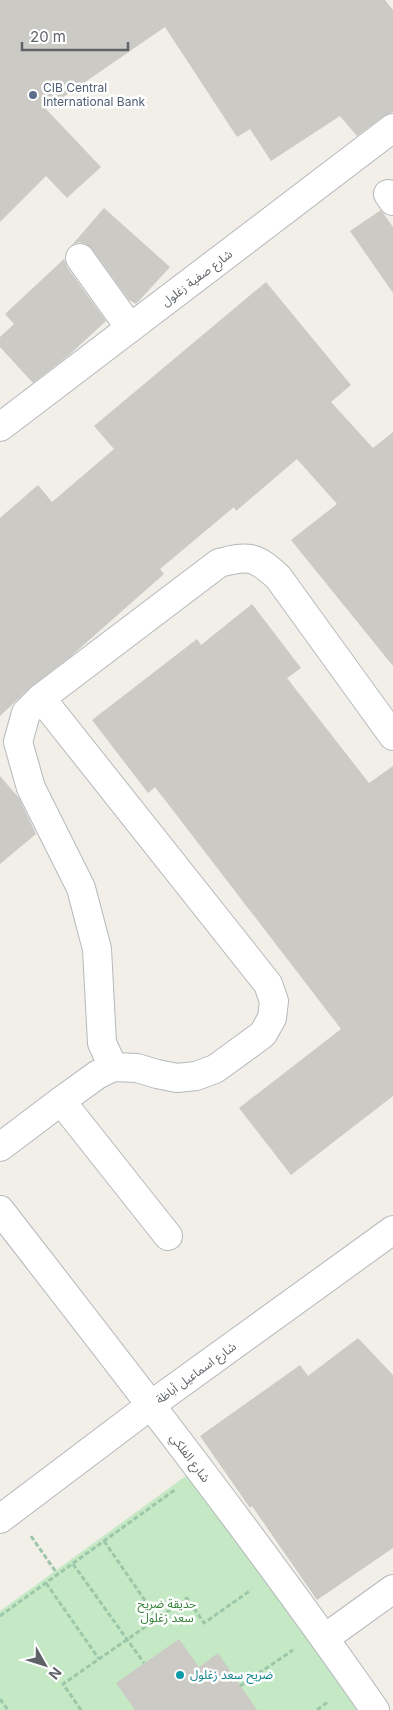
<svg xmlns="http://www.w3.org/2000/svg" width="393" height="1710" font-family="Inter,'Noto Sans Arabic',sans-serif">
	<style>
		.green { fill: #c5e8c5 }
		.building { fill: #cccac5 }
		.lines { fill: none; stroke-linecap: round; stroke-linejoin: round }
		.minor-casing { stroke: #b5b8bc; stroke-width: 30 }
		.path { stroke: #9cc7a9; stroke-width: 3; stroke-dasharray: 5 2.5; stroke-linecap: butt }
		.minor { stroke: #fff; stroke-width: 28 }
		.service-dot { fill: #5c6f8a; stroke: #fff; stroke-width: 2 }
		.culture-dot { fill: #0f9aa8; stroke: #fff; stroke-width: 2 }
		.labels { text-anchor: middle; stroke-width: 5; stroke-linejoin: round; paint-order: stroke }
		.service-label { font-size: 12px; fill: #4e5e75; stroke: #fff; text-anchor: start }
		.street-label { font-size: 12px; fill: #5f6368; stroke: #fff }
		.park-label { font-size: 12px; fill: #348238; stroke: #fff }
		.culture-label { font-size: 12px; fill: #0d838f; stroke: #fff; text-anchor: start }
	</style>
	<rect width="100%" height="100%" fill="#f1efe8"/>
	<!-- green -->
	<path class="green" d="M190,1473l172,237h-362v-99z"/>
	<!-- building -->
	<g class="building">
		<path d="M0,0h385l8,10v102l-9,4 -27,20 -17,-20 -69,45 -21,-32 -13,8 -72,-110 -119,82 55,58 -34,31 -21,-22 -46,46z"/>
		<path d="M104,208l66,59 -34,37 -7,-4 -37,-51 -6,-5 -7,-2 -7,3z"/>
		<path d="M381,210l12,17v66l-43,-62z"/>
		<path d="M64,259l3,8 39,54 -37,34 -36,28 -33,-36v-10l14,-13 -9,-10z"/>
		<path d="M266,282l85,103 -20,17 42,46 20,-16v234l-102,-126 46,-36 -40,-45 -61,52 -2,-4 -74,62 4,5 -94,83 -38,29 -32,30v-198l38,-33 14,17 62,-53 -20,-23z"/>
		<path d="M252,604l49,64 -14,10 82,105 24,-17v330l-102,79 -52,-67 102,-79 -186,-242 -7,6 -56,-73 105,-81 4,6z"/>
		<path d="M0,776l19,22 17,36 -36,30z"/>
		<path d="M358,1338l35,37v173l-76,52 -65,-94 -2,2 -50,-72 100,-71 8,11z"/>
		<path d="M179,1639l20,28 19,-14 39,57h-122l-19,-27z"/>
	</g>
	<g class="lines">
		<!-- minor casing -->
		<g class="minor-casing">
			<g id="minor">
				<path d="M388,194l5,7"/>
				<path d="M80,258l50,70"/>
				<path d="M0,427l393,-299"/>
				<path d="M113,1067l-11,-24 -5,-94 -16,-61 -50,-100 -13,-46 8,-29 15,-15 178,-135c30,-8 36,-7 59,14l115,159"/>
				<path d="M61,1101l107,135"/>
				<path d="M0,1147l61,-46 36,-26 16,-8 24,1 20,6 20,4 19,-2 19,-7 48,-35 9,-16 2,-17 -6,-17 -227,-286"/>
				<path d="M0,1210c128,165 256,329 375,500"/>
				<path d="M0,1519l151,-114 242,-175"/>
				<path d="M325,1638l68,-49"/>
			</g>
		</g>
		<!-- path -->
		<g class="path">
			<path d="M31,1536l27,39"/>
			<path d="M104,1541l53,77"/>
			<path d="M73,1564l71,99"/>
			<path d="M46,1583l53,76"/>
			<path d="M0,1616l176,-127"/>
			<path d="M240,1686l53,-36"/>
			<path d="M0,1699l8,11"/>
			<path d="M81,1710l-18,-26 124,-86 17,25 47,-33"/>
			<path d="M317,1710l12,-9"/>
		</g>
		<!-- minor -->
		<use href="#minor" class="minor"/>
	</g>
	<!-- markers -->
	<circle class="service-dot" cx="33" cy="95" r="5"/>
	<circle class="culture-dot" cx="180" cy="1675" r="5"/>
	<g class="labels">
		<!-- service labels -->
		<g class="service-label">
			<text x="43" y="92">CIB Central<tspan x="43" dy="14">International Bank</tspan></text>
		</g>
		<!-- street labels -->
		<g class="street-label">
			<text transform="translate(197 278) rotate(-37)" y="4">شارع صفية زغلول</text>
			<text transform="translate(196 1373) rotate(-36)" y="4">شارع اسماعيل أباظة</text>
			<text transform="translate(190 1458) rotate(53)" y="4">شارع الفلكي</text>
		</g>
		<!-- park labels -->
		<g class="park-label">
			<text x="167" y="1608">حديقة ضريح<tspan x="167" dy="14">سعد زغلول</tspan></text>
		</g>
		<!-- culture labels -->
		<g class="culture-label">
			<text x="190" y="1679">ضريح سعد زغلول</text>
		</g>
	</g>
	<!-- north arrow -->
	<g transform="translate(45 1665) rotate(129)" stroke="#ffffff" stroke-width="4" paint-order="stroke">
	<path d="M0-4L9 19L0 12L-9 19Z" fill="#5f6368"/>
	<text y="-8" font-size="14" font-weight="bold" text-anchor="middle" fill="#5f6368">N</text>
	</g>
	<!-- scale -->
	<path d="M22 42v8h106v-8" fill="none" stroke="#5f6368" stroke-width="2.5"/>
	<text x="30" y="42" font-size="15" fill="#5f6368" stroke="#ffffff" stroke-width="4" paint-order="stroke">20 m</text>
</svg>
